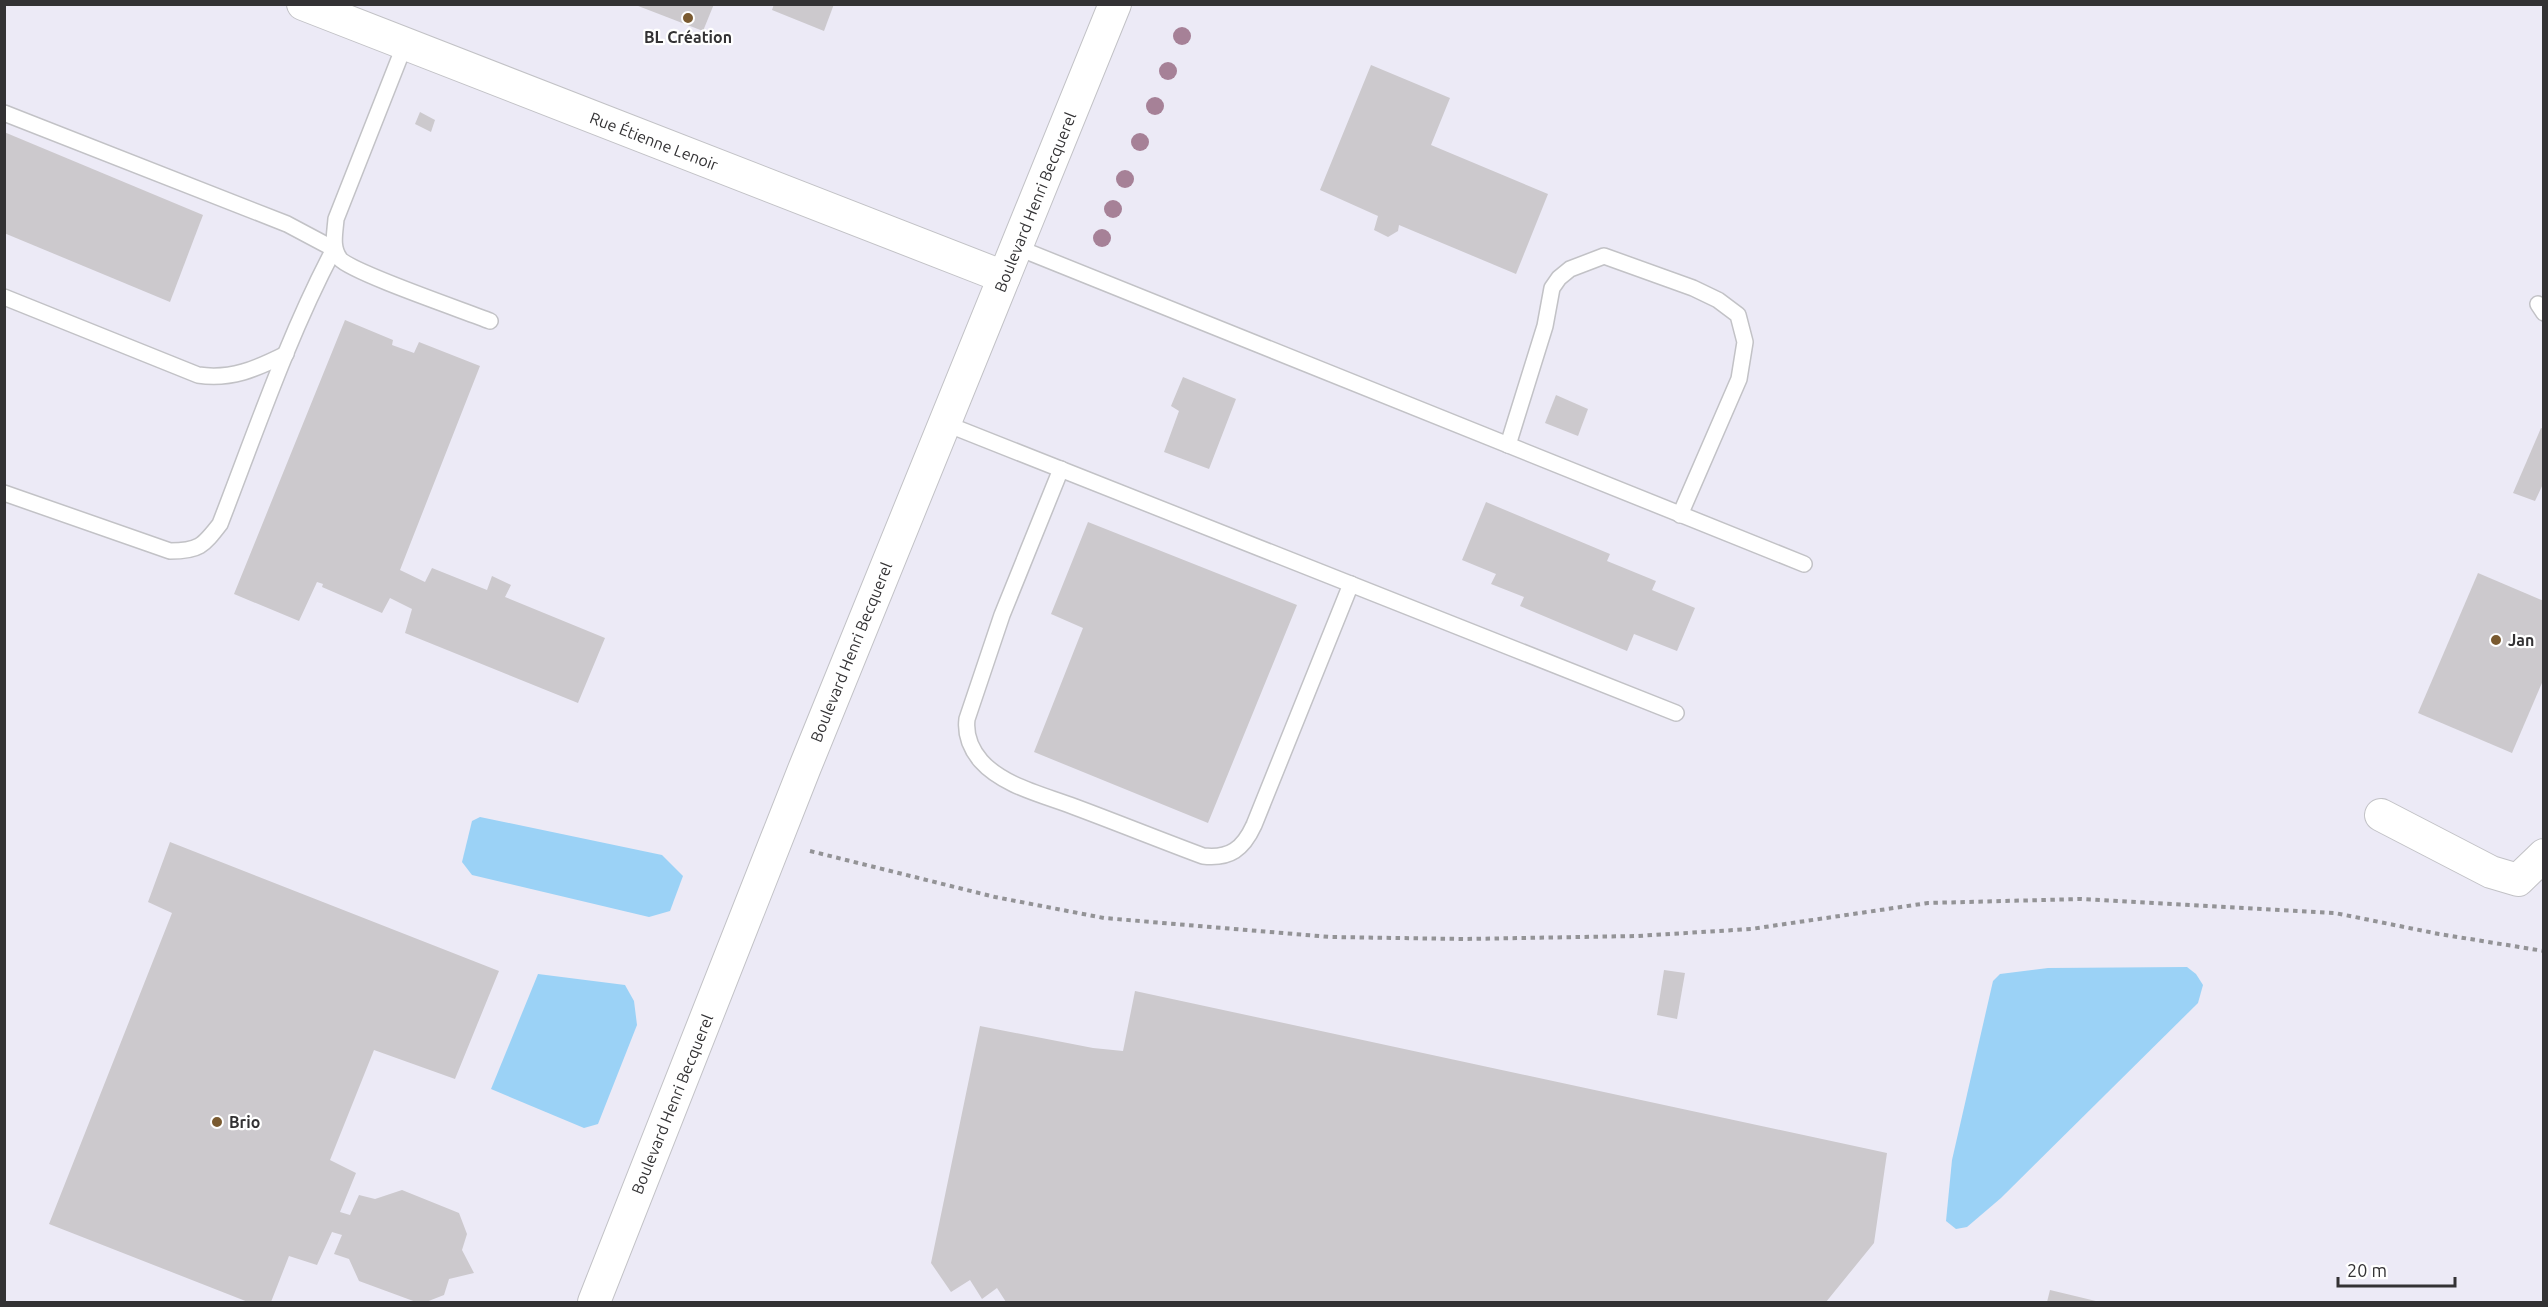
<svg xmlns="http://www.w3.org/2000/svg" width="2548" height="1307" font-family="Ubuntu,sans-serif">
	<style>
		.built { fill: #eceaf6 }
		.water { fill: #9bd2f6 }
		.building { fill: #ccc9cd }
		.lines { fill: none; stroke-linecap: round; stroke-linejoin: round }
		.service-casing { stroke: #c2c2c6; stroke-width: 18 }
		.minor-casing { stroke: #c2c2c6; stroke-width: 34 }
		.path { stroke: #939396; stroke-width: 4; stroke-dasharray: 4.5 4.5; stroke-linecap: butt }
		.service { stroke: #fff; stroke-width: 15 }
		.minor { stroke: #fff; stroke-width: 32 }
		.tree { fill: #a68197 }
		.poi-dot { fill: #7a5a30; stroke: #fff; stroke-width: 2 }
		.labels { text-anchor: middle; stroke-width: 4.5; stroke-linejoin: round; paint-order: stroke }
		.poi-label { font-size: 16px; font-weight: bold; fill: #333234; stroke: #fff; text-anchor: start }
		.street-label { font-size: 16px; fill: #333234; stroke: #fff }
	</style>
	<rect width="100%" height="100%" fill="#f7f7fb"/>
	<!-- built -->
	<rect class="built" x="5" y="5" width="2538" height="1297"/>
	<!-- water -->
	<g class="water">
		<path d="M480,817l182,38 21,21 -13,35 -21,6 -177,-42 -10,-13 10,-41z"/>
		<path d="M2187,967l9,7 7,11 -5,18 -197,195 -34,29 -11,2 -10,-8 6,-61 41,-179 7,-7 48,-6z"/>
		<path d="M538,974l87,11 9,16 3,24 -39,99 -14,4 -93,-39z"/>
	</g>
	<!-- building -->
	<g class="building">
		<path d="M633,4h81l-11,27z"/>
		<path d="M774,4h60l-10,27 -52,-21z"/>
		<path d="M1371,65l79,33 -19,47 117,49 -32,80 -117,-49 -1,6 -10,6 -14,-7 4,-14 -58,-26z"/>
		<path d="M420,112l15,8 -4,12 -16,-8z"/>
		<path d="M4,132l199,83 -33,87 -166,-69z"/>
		<path d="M345,320l48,20 -1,5 22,8 5,-11 61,24 -80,204 25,12 7,-14 55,22 5,-14 19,9 -6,12 100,41 -27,65 -173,-70 7,-24 -22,-11 -8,15 -60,-26 1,-3 -6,-2 -18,39 -65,-27z"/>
		<path d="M1183,377l53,22 -27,70 -45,-17 15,-41 -8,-5z"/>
		<path d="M1556,395l32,14 -10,27 -33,-13z"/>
		<path d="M2541,428l3,1v53l-9,19 -22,-8z"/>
		<path d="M1486,502l124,52 -3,7 49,20 -4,9 43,18 -18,43 -43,-17 -7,17 -107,-45 4,-9 -33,-13 5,-10 -34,-14z"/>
		<path d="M1088,522l209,83 -89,218 -174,-71 49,-124 -32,-14z"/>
		<path d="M2478,573l66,28v77l-32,75 -94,-40z"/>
		<path d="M170,842l329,129 -44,108 -81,-29 -44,110 26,13 -16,39 10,3 9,-20 16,4 27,-9 57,23 8,21 -5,16 12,23 -25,6 -5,16 -18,7h-10l-57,-21 -10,-22 -15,-5 8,-19 -10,-3 -15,33 -28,-9 -18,46h-23l-199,-78 123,-311 -24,-11z"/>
		<path d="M1664,970l21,3 -8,46 -20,-4z"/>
		<path d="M1135,991l752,162 -13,90 -48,59h-820l-9,-14 -15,11 -12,-19 -19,12 -20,-29 49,-237 113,22 30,3z"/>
		<path d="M2050,1290l50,12h-53z"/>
	</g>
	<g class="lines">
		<!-- service casing -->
		<g class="service-casing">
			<g id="service">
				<path d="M405,44l-69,175c-1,14 -5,28 4,40 13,14 125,52 150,62"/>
				<path d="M4,113l283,111 47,25c-46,87 -78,182 -114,275 -17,22 -21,27 -50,27l-166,-58"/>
				<path d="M1016,247l788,317"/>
				<path d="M4,297l194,78c33,5 58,-6 88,-21"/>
				<path d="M2538,304l6,9"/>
				<path d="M944,423l732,290"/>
				<path d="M1508,445l37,-119 7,-38 7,-10 11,-9 34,-13 89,32 25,12 20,15 7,27 -6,37 -59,136"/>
				<path d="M1061,469l-59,146 -35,104c-2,16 3,29 14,42 22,25 63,34 94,46 43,16 85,33 128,49 27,3 40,-7 51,-31l97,-241"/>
			</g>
		</g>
		<!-- minor casing -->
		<g class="minor-casing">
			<g id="minor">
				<path d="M303,4l701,273"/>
				<path d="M2381,815l110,57 27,8 26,-25"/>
				<path d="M594,1302l211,-535 310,-763"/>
			</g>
		</g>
		<!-- path -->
		<path class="path" d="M810,851l185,46 109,21 226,19 134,2 173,-3 114,-7 177,-26 153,-4 254,14 104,21 105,17"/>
		<!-- service -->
		<use href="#service" class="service"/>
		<!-- minor -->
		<use href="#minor" class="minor"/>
	</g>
	<!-- trees -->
	<g class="tree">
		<circle cx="1182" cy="36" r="9"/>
		<circle cx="1168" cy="71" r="9"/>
		<circle cx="1155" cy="106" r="9"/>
		<circle cx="1140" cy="142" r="9"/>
		<circle cx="1125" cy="179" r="9"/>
		<circle cx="1113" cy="209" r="9"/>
		<circle cx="1102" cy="238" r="9"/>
	</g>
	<!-- markers -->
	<g class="poi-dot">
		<circle cx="688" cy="18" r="6"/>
		<circle cx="2496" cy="640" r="6"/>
		<circle cx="217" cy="1122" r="6"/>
	</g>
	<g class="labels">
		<!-- poi labels -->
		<g class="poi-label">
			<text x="688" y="43" text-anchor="middle">BL Création</text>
			<text x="2508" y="646">Jan</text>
			<text x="229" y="1128">Brio</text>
		</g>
		<!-- street labels -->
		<g class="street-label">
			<text transform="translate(654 141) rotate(21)" y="6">Rue Étienne Lenoir</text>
			<text transform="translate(1035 202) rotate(-68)" y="6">Boulevard Henri Becquerel</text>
			<text transform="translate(851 652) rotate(-68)" y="6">Boulevard Henri Becquerel</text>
			<text transform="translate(672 1104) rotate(-68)" y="6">Boulevard Henri Becquerel</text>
		</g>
	</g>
	<!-- border -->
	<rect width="2548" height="1307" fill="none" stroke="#333234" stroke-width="12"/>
	<!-- scale -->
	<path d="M2338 1277v9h117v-9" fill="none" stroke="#333234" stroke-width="3"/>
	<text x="2347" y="1277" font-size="18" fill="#333234" stroke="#ffffff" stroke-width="4.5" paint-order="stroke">20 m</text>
</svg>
